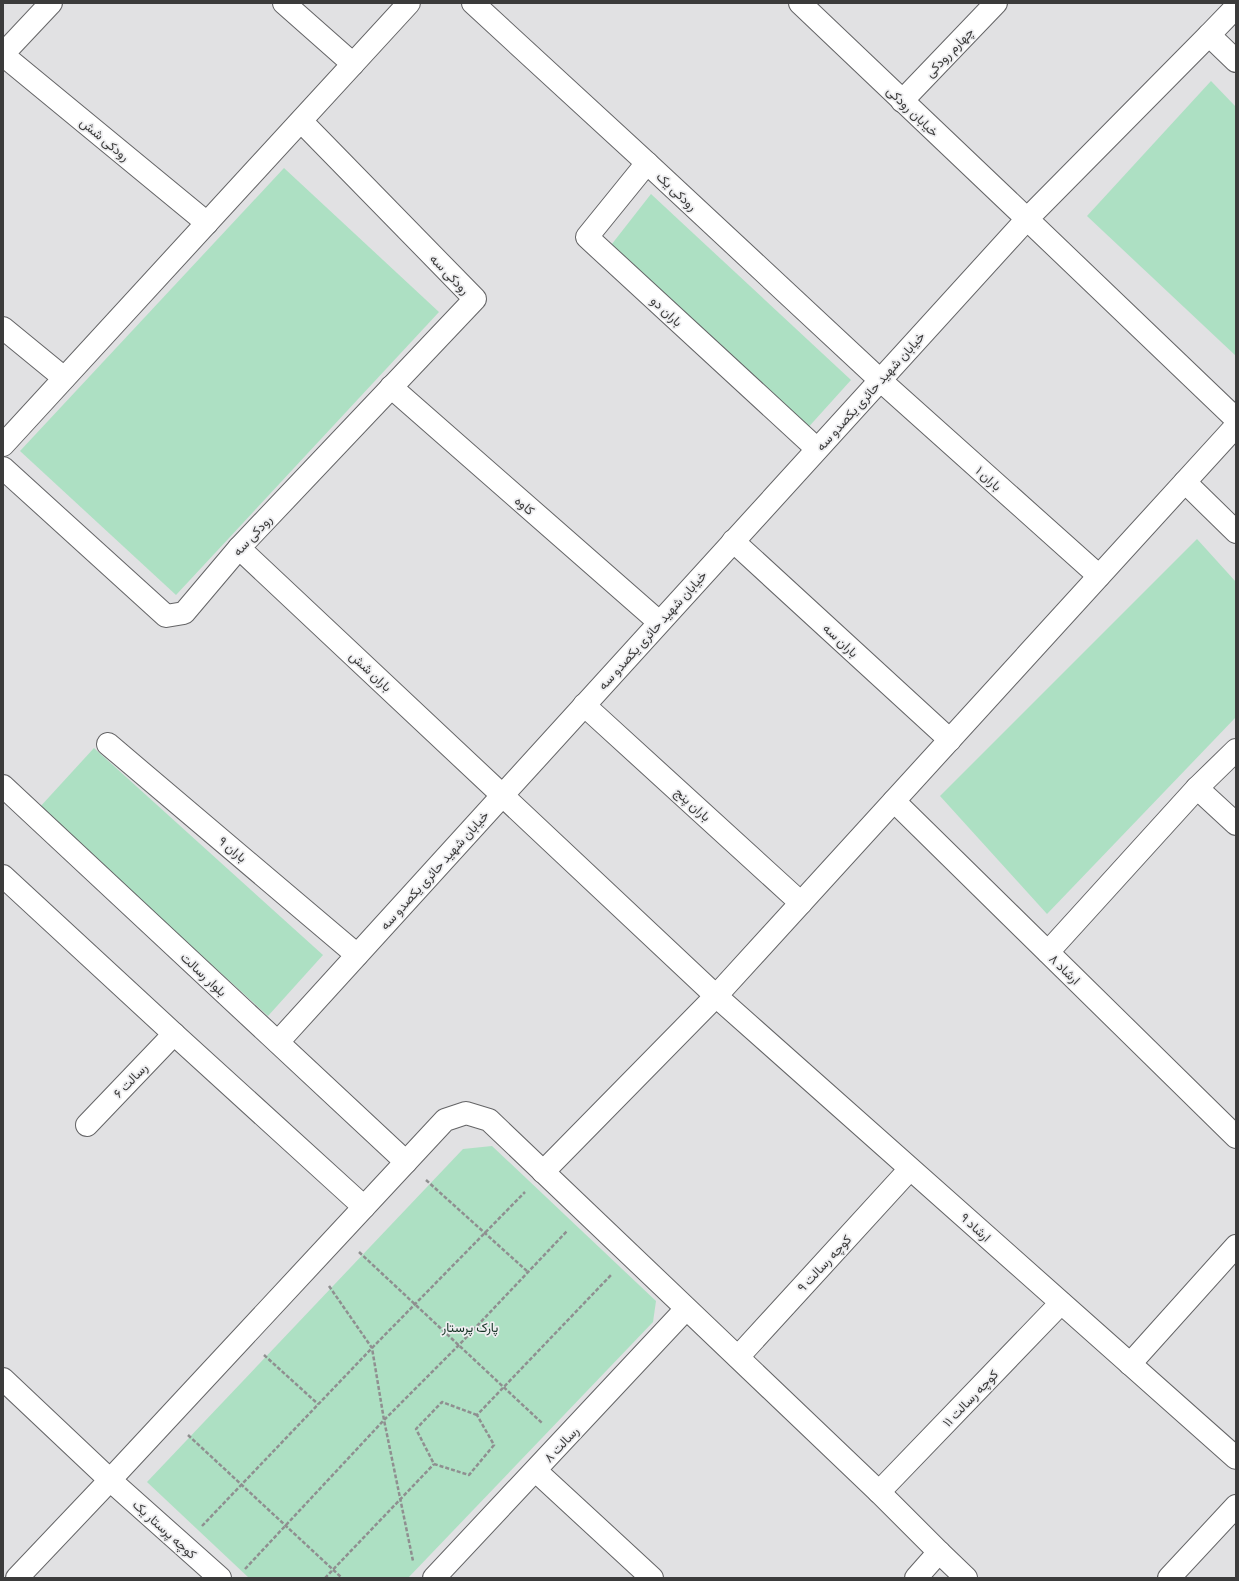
<svg xmlns="http://www.w3.org/2000/svg" width="1239" height="1581" font-family="Cabin,Vazirmatn,sans-serif">
	<style>
		.park { fill: #ade0c3 }
		.lines { fill: none; stroke-linecap: round; stroke-linejoin: round }
		.street-casing { stroke: #646466; stroke-width: 24 }
		.path { stroke: #8f8f90; stroke-width: 2.5; stroke-dasharray: 4 2; stroke-linecap: butt }
		.street { stroke: #fff; stroke-width: 22 }
		.labels { text-anchor: middle; stroke-width: 3.5; stroke-linejoin: round; paint-order: stroke }
		.street-label { font-size: 13px; fill: #3b3b3b; stroke: #eeeef0 }
		.park-label { font-size: 13px; fill: #133223; stroke: #eeeef0 }
	</style>
	<rect width="100%" height="100%" fill="#e1e1e3"/>
	<!-- park -->
	<g class="park">
		<path d="M1211,81l25,26v249l-149,-140z"/>
		<path d="M284,168l155,144 -263,283 -156,-144z"/>
		<path d="M651,194l200,186 -46,51 -197,-182z"/>
		<path d="M1197,539l39,43v135l-189,197 -107,-118z"/>
		<path d="M94,748l229,207 -55,61 -229,-208z"/>
		<path d="M492,1146l164,155 -3,21 -245,256h-159l-102,-96 316,-333z"/>
	</g>
	<g class="lines">
		<!-- street casing -->
		<g class="street-casing">
			<g id="street">
				<path d="M284,3l69,61"/>
				<path d="M473,3l174,160 233,217 219,196"/>
				<path d="M1209,35l27,-28"/>
				<path d="M3,54l48,-51"/>
				<path d="M3,55l204,168"/>
				<path d="M1236,61l-27,-26 -182,184 209,200"/>
				<path d="M902,101l94,-98"/>
				<path d="M647,163l-60,74 230,212"/>
				<path d="M3,328l61,50"/>
				<path d="M391,387l268,235"/>
				<path d="M3,445l406,-442"/>
				<path d="M3,468l163,148 18,-3 55,-65 236,-249 -174,-178"/>
				<path d="M1185,482l51,50"/>
				<path d="M733,541l217,199"/>
				<path d="M239,548l477,448 520,462"/>
				<path d="M584,705l217,198"/>
				<path d="M108,744l249,211"/>
				<path d="M3,786l403,376"/>
				<path d="M1197,788l39,36"/>
				<path d="M894,801l342,336"/>
				<path d="M3,876l171,158 190,173"/>
				<path d="M1048,952l149,-164 39,-38"/>
				<path d="M278,1042l749,-823 -227,-216"/>
				<path d="M87,1125l87,-91"/>
				<path d="M543,1172l173,-176 520,-570"/>
				<path d="M738,1357l172,-188"/>
				<path d="M1130,1364l106,-118"/>
				<path d="M3,1379l107,101 110,98"/>
				<path d="M536,1471l116,107"/>
				<path d="M879,1492l182,-189"/>
				<path d="M17,1578l93,-98 335,-360 21,-7 23,7 390,372 60,60 27,26"/>
				<path d="M434,1578l252,-269"/>
				<path d="M916,1578l23,-26"/>
				<path d="M1169,1578l67,-72"/>
			</g>
		</g>
		<!-- path -->
		<g class="path">
			<path d="M426,1180l102,92"/>
			<path d="M359,1252l183,171"/>
			<path d="M329,1286l43,62 12,72 29,141"/>
			<path d="M264,1355l54,49"/>
			<path d="M477,1415l-35,-13 -26,27 18,35 35,11 25,-30 -17,-30 135,-141"/>
			<path d="M188,1435l154,143"/>
			<path d="M202,1526l170,-178 153,-156"/>
			<path d="M245,1569l139,-149 74,-74 109,-115"/>
			<path d="M325,1578l109,-114"/>
		</g>
		<!-- street -->
		<use href="#street" class="street"/>
	</g>
	<g class="labels">
		<!-- street labels -->
		<g class="street-label">
			<text transform="translate(949 52) rotate(-46)" y="5">چهارم رودکی</text>
			<text transform="translate(913 111) rotate(44)" y="5">خیابان رودکی</text>
			<text transform="translate(105 139) rotate(40)" y="5">رودکی شش</text>
			<text transform="translate(677 191) rotate(43)" y="5">رودکی یک</text>
			<text transform="translate(450 274) rotate(46)" y="5">رودکی سه</text>
			<text transform="translate(667 311) rotate(43)" y="5">باران دو</text>
			<text transform="translate(870 391) rotate(-48)" y="5">خیابان شهید حائری یکصدو سه</text>
			<text transform="translate(989 478) rotate(42)" y="5">باران ۱</text>
			<text transform="translate(525 505) rotate(41)" y="5">کاوه</text>
			<text transform="translate(252 535) rotate(-47)" y="5">رودکی سه</text>
			<text transform="translate(652 630) rotate(-48)" y="5">خیابان شهید حائری یکصدو سه</text>
			<text transform="translate(841 640) rotate(43)" y="5">باران سه</text>
			<text transform="translate(371 671) rotate(43)" y="5">باران شش</text>
			<text transform="translate(693 804) rotate(42)" y="5">باران پنج</text>
			<text transform="translate(233 849) rotate(40)" y="5">باران ۹</text>
			<text transform="translate(434 870) rotate(-48)" y="5">خیابان شهید حائری یکصدو سه</text>
			<text transform="translate(1065 969) rotate(44)" y="5">ارشاد ۸</text>
			<text transform="translate(204 974) rotate(43)" y="5">بلوار رسالت</text>
			<text transform="translate(130 1080) rotate(-46)" y="5">رسالت ۶</text>
			<text transform="translate(976 1227) rotate(42)" y="5">ارشاد ۹</text>
			<text transform="translate(824 1263) rotate(-47)" y="5">کوچه رسالت ۹</text>
			<text transform="translate(970 1398) rotate(-46)" y="5">کوچه رسالت ۱۱</text>
			<text transform="translate(561 1444) rotate(-47)" y="5">رسالت ۸</text>
			<text transform="translate(165 1529) rotate(42)" y="5">کوچه پرستار یک</text>
		</g>
		<!-- park labels -->
		<g class="park-label">
			<text x="470" y="1332">پارک پرستار</text>
		</g>
	</g>
	<!-- border -->
	<rect width="1239" height="1581" fill="none" stroke="#3b3b3b" stroke-width="8"/>
</svg>
